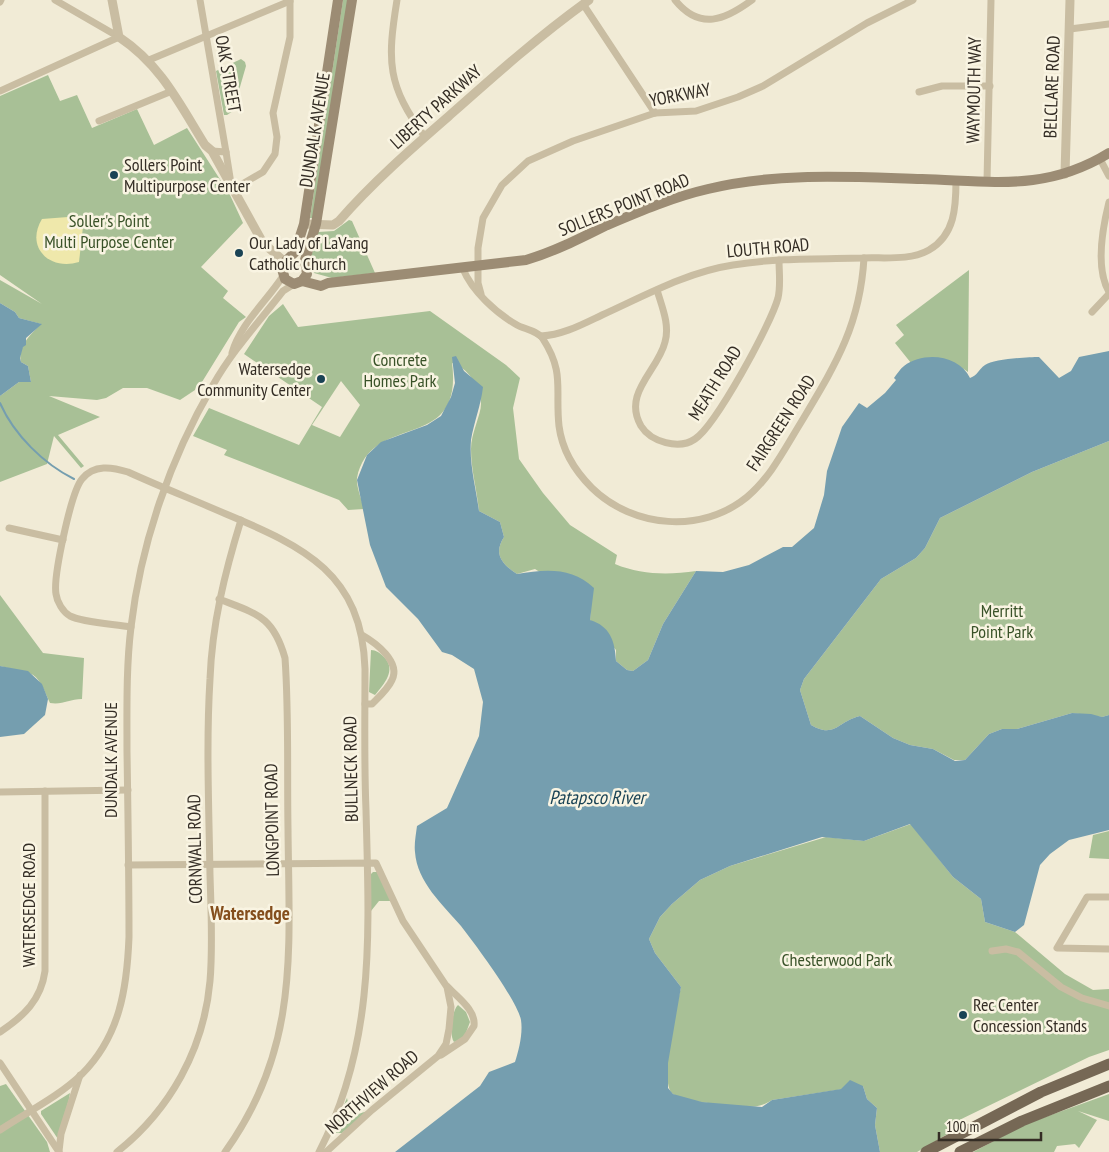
<svg xmlns="http://www.w3.org/2000/svg" width="1109" height="1152" font-family="'PT Sans Narrow',sans-serif">
	<style>
		.green { fill: #a8c096; fill-rule: evenodd }
		.sand { fill: #efe8ab }
		.water { fill: #759eaf }
		.lines { fill: none; stroke-linecap: round; stroke-linejoin: round }
		.stream { stroke: #759eaf; stroke-width: 2 }
		.minor { stroke: #c9bda2; stroke-width: 7 }
		.tertiary { stroke: #c9bda2; stroke-width: 9 }
		.secondary { stroke: #9c8c74; stroke-width: 10 }
		.primary { stroke: #766855; stroke-width: 11 }
		.poi-dot { fill: #1a4355; stroke: #f9f4e2; stroke-width: 2 }
		.labels { text-anchor: middle; stroke-width: 5; stroke-linejoin: round; paint-order: stroke }
		.street-label { font-size: 18px; fill: #342d25; stroke: #f9f4e2 }
		.poi-label { font-size: 18px; fill: #342d25; stroke: #f9f4e2; text-anchor: start }
		.park-label { font-size: 18px; fill: #395228; stroke: #f9f4e2 }
		.water-label { font-size: 19px; font-style: italic; fill: #1a4355; stroke: #f9f4e2 }
		.neighbourhood-label { font-size: 19px; font-weight: bold; fill: #844e1c; stroke: #f9f4e2 }
	</style>
	<rect width="100%" height="100%" fill="#f1ebd6"/>
	<!-- green -->
	<g class="green">
		<path d="M343,0h5l-35,218h-3z"/>
		<path d="M241,59l4,3 1,4 -13,45 -6,4h-3l-8,-44z"/>
		<path d="M48,75l12,26 17,-6 15,33 45,-19 17,36 33,-17 43,67 13,28 -42,44 27,24 -5,7 23,19 -7,5 -37,60h-3l-4,8 -15,10 -33,-12h-24l-17,10 -9,2 -48,-4 51,21 -42,18 26,31 -3,2 -27,-32 -7,28 -47,18v-86l19,-14h12l-3,-16 -7,-4c-4,-15 10,-28 20,-38l-22,-6 -4,-6 -15,-9v-23l42,24 -42,-29v-179z"/>
		<path d="M349,220l3,1 23,52 -43,5 -18,-5 -5,-9 9,-32 16,-1z"/>
		<path d="M969,270l-1,102c-17,-13 -38,-17 -57,-9l-16,-20 9,-8 -8,-10z"/>
		<path d="M283,304l15,23 132,-16 76,54 14,13 -7,30 6,51 24,34 27,32 47,30 -2,9c26,11 54,11 81,7l-33,53 -15,36 -15,11 -6,-1 -11,-9v-11l-26,-30 1,-15 -56,-36 -18,5c-15,-10 -24,-20 -13,-37l-4,-15 -21,-11c-2,-21 -8,-41 -8,-62 0,-16 10,-34 10,-45 0,-17 -14,-37 -29,-41 12,92 -81,47 -95,115 -1,9 5,22 7,31l-16,1 -9,-10 -115,-45 3,-5 -34,-14 16,-28 90,37 23,-38 -78,-53 25,-38zM341,381l19,24 -20,32 -28,-12z"/>
		<path d="M1109,441v274l-7,2 -30,-4 -55,16h-15l-13,5 -24,26h-11l-21,-11 -23,-4 -17,-7 -33,-22c-22,5 -25,23 -49,9l-11,-35 4,-11 77,-100 35,-21 9,-10 15,-30 92,-46z"/>
		<path d="M0,595l43,58 41,5 -2,41c-13,0 -19,6 -32,4 -15,-36 -16,-28 -50,-37z"/>
		<path d="M371,650c5,0 9,3 13,7 13,13 0,27 -9,38l-6,-3z"/>
		<path d="M911,824l42,53 28,22 4,23 30,10 50,42 28,16 16,-1v61l-20,7 -142,69 4,6 -34,20h-37l-5,-27 2,-17 -10,-9 -4,-13 -91,14c-16,11 -36,6 -55,4 -11,-1 -35,-4 -44,-10 -15,-10 4,-89 8,-107l-26,-34 -6,-14 11,-22 12,-13 28,-24 30,-14 96,-29 38,4z"/>
		<path d="M1109,831v28l-20,-1 4,-23z"/>
		<path d="M373,872h4l15,29h-13l-8,10 -2,-35z"/>
		<path d="M458,1005l8,7 4,10 -6,16 -10,4c-5,-6 -2,-32 4,-37z"/>
		<path d="M6,1084l41,58 3,10h-50v-66z"/>
		<path d="M70,1093l-1,6 -11,40 -17,-25v-3z"/>
		<path d="M1109,1094v27l-31,-10 19,9 -18,28 -4,-4 -18,2 -3,6h-81l53,-28z"/>
		<path d="M347,1098l3,13 4,4 14,-4 -26,22h-6l-2,-6z"/>
	</g>
	<!-- sand -->
	<path class="sand" d="M81,216l3,2 -5,44c-30,9 -54,-15 -37,-43z"/>
	<!-- water -->
	<g class="water">
		<path d="M0,303l15,9 4,6 23,6 -16,14v7l-3,2 -3,11 1,4 7,4 3,16h-12l-19,14v7z"/>
		<path d="M1109,351v90l-77,31 -92,46 -15,30 -9,10 -35,21 -77,100 -4,11 11,35c24,14 27,-4 49,-9l33,22 17,7 23,4 22,12 10,-1 24,-26 13,-5h15l55,-16 19,1 11,3 7,-2v115l-40,10 -19,14 -10,11 -16,60 -9,7 -30,-10 -4,-23 -28,-22 -43,-53 -46,17 -42,-4 -92,29 -30,14 -28,24 -12,13 -11,22 6,14 26,34 -13,76v25l5,6 29,8 60,5 10,-7 69,-11 9,-9 13,6 4,13 10,9 -2,17 5,27h-485l85,-66 9,-14 26,-10c4,-12 8,-29 6,-42 -4,-20 -46,-76 -60,-94 -18,-21 -44,-44 -46,-74 -1,-8 1,-18 2,-26l30,-18 32,-72 4,-34 -9,-33 -22,-14 -10,-3 -24,-33 -32,-32 -16,-42 -13,-65 10,-25 14,-13 46,-17 14,-9 10,-19 4,-14 -3,-26 4,-1 8,15 19,16c-2,18 -9,35 -12,53 -2,24 5,48 8,71l21,11 4,15c-11,17 -2,27 13,37 29,-5 55,-7 77,14l-4,32c20,6 25,21 26,41l11,9 6,1 15,-11 15,-36 33,-53 27,1 26,-7 34,-18h9l22,-19 10,-33 3,-24 15,-44 17,-24 8,5 18,-15 11,-13 -2,-2c3,-4 6,-9 10,-12 20,-15 55,-11 66,12 8,-3 8,-8 15,-13 8,-6 43,-8 54,-8l20,21 12,-7 8,-14z"/>
		<path d="M0,666l28,5 14,13 6,15 -3,16 -21,19 -24,3z"/>
	</g>
	<g class="lines">
		<!-- stream -->
		<path class="stream" d="M0,403c14,32 44,61 74,76"/>
		<!-- minor -->
		<g class="minor">
			<path d="M55,0l64,37"/>
			<path d="M200,0l26,152 -14,-1"/>
			<path d="M397,0c-10,62 -10,85 28,137"/>
			<path d="M675,0c25,31 50,20 77,0"/>
			<path d="M0,2l1,-2"/>
			<path d="M583,4l72,109"/>
			<path d="M1070,29l39,-5"/>
			<path d="M149,60l141,-59"/>
			<path d="M0,91l119,-54"/>
			<path d="M919,92l23,-6h48"/>
			<path d="M99,121l73,-30"/>
			<path d="M226,152l6,38 31,-18 12,-18 2,-17 -4,-24 17,-76v-37"/>
			<path d="M1100,159l9,17"/>
			<path d="M987,181l4,-181"/>
			<path d="M1109,202c-6,24 -14,66 0,90"/>
			<path d="M463,269c9,22 33,44 54,56 7,4 21,6 26,14 22,34 12,50 16,87 3,24 16,45 33,62 41,40 110,46 155,9 23,-19 37,-47 53,-73 34,-57 60,-97 64,-166"/>
			<path d="M657,290c5,17 13,35 8,52 -7,29 -43,51 -24,84 10,16 38,24 54,13 21,-14 76,-115 83,-141 3,-13 1,-25 1,-38"/>
			<path d="M481,294l-3,-11v-35l5,-30 19,-33 26,-24 45,-20 82,-28 41,-2 42,-14 25,-11 104,-63 46,-23"/>
			<path d="M1092,312l17,-18"/>
			<path d="M541,336c22,-1 42,-12 61,-21 42,-19 85,-43 131,-50 42,-7 86,-6 129,-7 21,-1 48,3 67,-8 26,-15 27,-43 27,-70"/>
			<path d="M232,353c8,-29 35,-52 51,-77"/>
			<path d="M9,528l54,12"/>
			<path d="M219,599c38,15 54,17 66,59 4,56 2,114 3,170 1,122 12,220 -63,324"/>
			<path d="M131,627c-16,-3 -47,-4 -61,-11 -7,-4 -13,-14 -14,-22 -3,-17 15,-102 26,-115 12,-15 30,-12 46,-7 33,15 66,28 98,42 79,33 136,60 139,155 0,47 -1,94 1,141 3,121 10,232 -47,342"/>
			<path d="M362,635c14,8 39,27 30,45 -4,9 -13,17 -20,24h-7"/>
			<path d="M0,792l128,-2"/>
			<path d="M128,865l248,-2 27,58 44,66 4,20 -2,22 -3,15 -8,12 -66,54 -46,42"/>
			<path d="M1109,897h-22l-30,51 52,1"/>
			<path d="M992,951l14,-2 12,3 43,35 21,11 27,8"/>
			<path d="M0,1032c24,-16 41,-32 45,-61v-180"/>
			<path d="M441,1055l24,-16 9,-13c2,-16 -16,-28 -26,-39"/>
			<path d="M0,1063l59,89"/>
			<path d="M0,1130c27,-18 58,-33 82,-56 38,-38 45,-86 47,-137 0,-62 -1,-124 -2,-185 0,-42 -1,-84 4,-125 10,-84 39,-168 82,-242 19,-34 46,-63 70,-94l11,-7"/>
			<path d="M59,1151l2,-17 19,-59"/>
			<path d="M117,1152c53,-42 87,-103 93,-171 3,-35 1,-71 0,-106 -1,-65 -4,-131 0,-196 2,-55 15,-107 31,-159"/>
		</g>
		<!-- tertiary -->
		<g class="tertiary">
			<path d="M112,0l7,37c42,28 60,66 86,108l7,6 51,92 22,19"/>
			<path d="M1065,174l5,-174"/>
			<path d="M304,224l29,1 6,-4c33,-38 72,-72 110,-105 45,-40 91,-81 140,-116"/>
		</g>
		<!-- secondary -->
		<g class="secondary">
			<path d="M338,0l-34,224 -9,28 -10,10 -3,7 3,10 9,5 8,-3 5,-7 -2,-14 11,-36 36,-224"/>
			<path d="M302,281l19,5 7,-3 198,-23c27,-8 53,-21 79,-34 33,-14 68,-29 103,-37 69,-17 144,-12 214,-10 70,2 124,13 187,-26"/>
		</g>
		<!-- primary -->
		<g class="primary">
			<path d="M926,1152l115,-60 68,-28"/>
			<path d="M960,1152l62,-31 87,-35"/>
		</g>
	</g>
	<!-- markers -->
	<g class="poi-dot">
		<circle cx="114" cy="175" r="5"/>
		<circle cx="239" cy="253" r="5"/>
		<circle cx="321" cy="379" r="5"/>
		<circle cx="963" cy="1015" r="5"/>
	</g>
	<g class="labels">
		<!-- street labels -->
		<g class="street-label">
			<text transform="translate(228 74) rotate(80)" y="6">OAK STREET</text>
			<text transform="translate(1052 87) rotate(-88)" y="6">BELCLARE ROAD</text>
			<text transform="translate(974 90) rotate(-89)" y="6">WAYMOUTH WAY</text>
			<text transform="translate(680 95) rotate(-11)" y="6">YORKWAY</text>
			<text transform="translate(436 107) rotate(-42)" y="6">LIBERTY PARKWAY</text>
			<text transform="translate(315 130) rotate(-81)" y="6">DUNDALK AVENUE</text>
			<text transform="translate(624 205) rotate(-22)" y="6">SOLLERS POINT ROAD</text>
			<text transform="translate(768 248) rotate(-5)" y="6">LOUTH ROAD</text>
			<text transform="translate(715 383) rotate(-58)" y="6">MEATH ROAD</text>
			<text transform="translate(781 423) rotate(-57)" y="6">FAIRGREEN ROAD</text>
			<text transform="translate(111 760) rotate(-90)" y="6">DUNDALK AVENUE</text>
			<text transform="translate(351 769) rotate(-91)" y="6">BULLNECK ROAD</text>
			<text transform="translate(272 820) rotate(-91)" y="6">LONGPOINT ROAD</text>
			<text transform="translate(195 849) rotate(-91)" y="6">CORNWALL ROAD</text>
			<text transform="translate(29 905) rotate(-90)" y="6">WATERSEDGE ROAD</text>
			<text transform="translate(372 1092) rotate(-41)" y="6">NORTHVIEW ROAD</text>
		</g>
		<!-- poi labels -->
		<g class="poi-label">
			<text x="124" y="171">Sollers Point<tspan x="124" dy="21">Multipurpose Center</tspan></text>
			<text x="249" y="249">Our Lady of LaVang<tspan x="249" dy="21">Catholic Church</tspan></text>
			<text x="311" y="375" text-anchor="end">Watersedge<tspan x="311" dy="21">Community Center</tspan></text>
			<text x="973" y="1011">Rec Center<tspan x="973" dy="21">Concession Stands</tspan></text>
		</g>
		<!-- park labels -->
		<g class="park-label">
			<text x="109" y="227">Soller's Point<tspan x="109" dy="21">Multi Purpose Center</tspan></text>
			<text x="400" y="366">Concrete<tspan x="400" dy="21">Homes Park</tspan></text>
			<text x="1002" y="617">Merritt<tspan x="1002" dy="21">Point Park</tspan></text>
			<text x="837" y="966">Chesterwood Park</text>
		</g>
		<!-- water labels -->
		<g class="water-label">
			<text x="597" y="804">Patapsco River</text>
		</g>
		<!-- neighbourhood labels -->
		<g class="neighbourhood-label">
			<text x="250" y="920">Watersedge</text>
		</g>
	</g>
	<!-- scale -->
	<path d="M939 1132v8h102v-8" fill="none" stroke="#342d25" stroke-width="2.5"/>
	<text x="946" y="1132" font-size="15" fill="#342d25" stroke="#f9f4e2" stroke-width="4" paint-order="stroke">100 m</text>
</svg>
